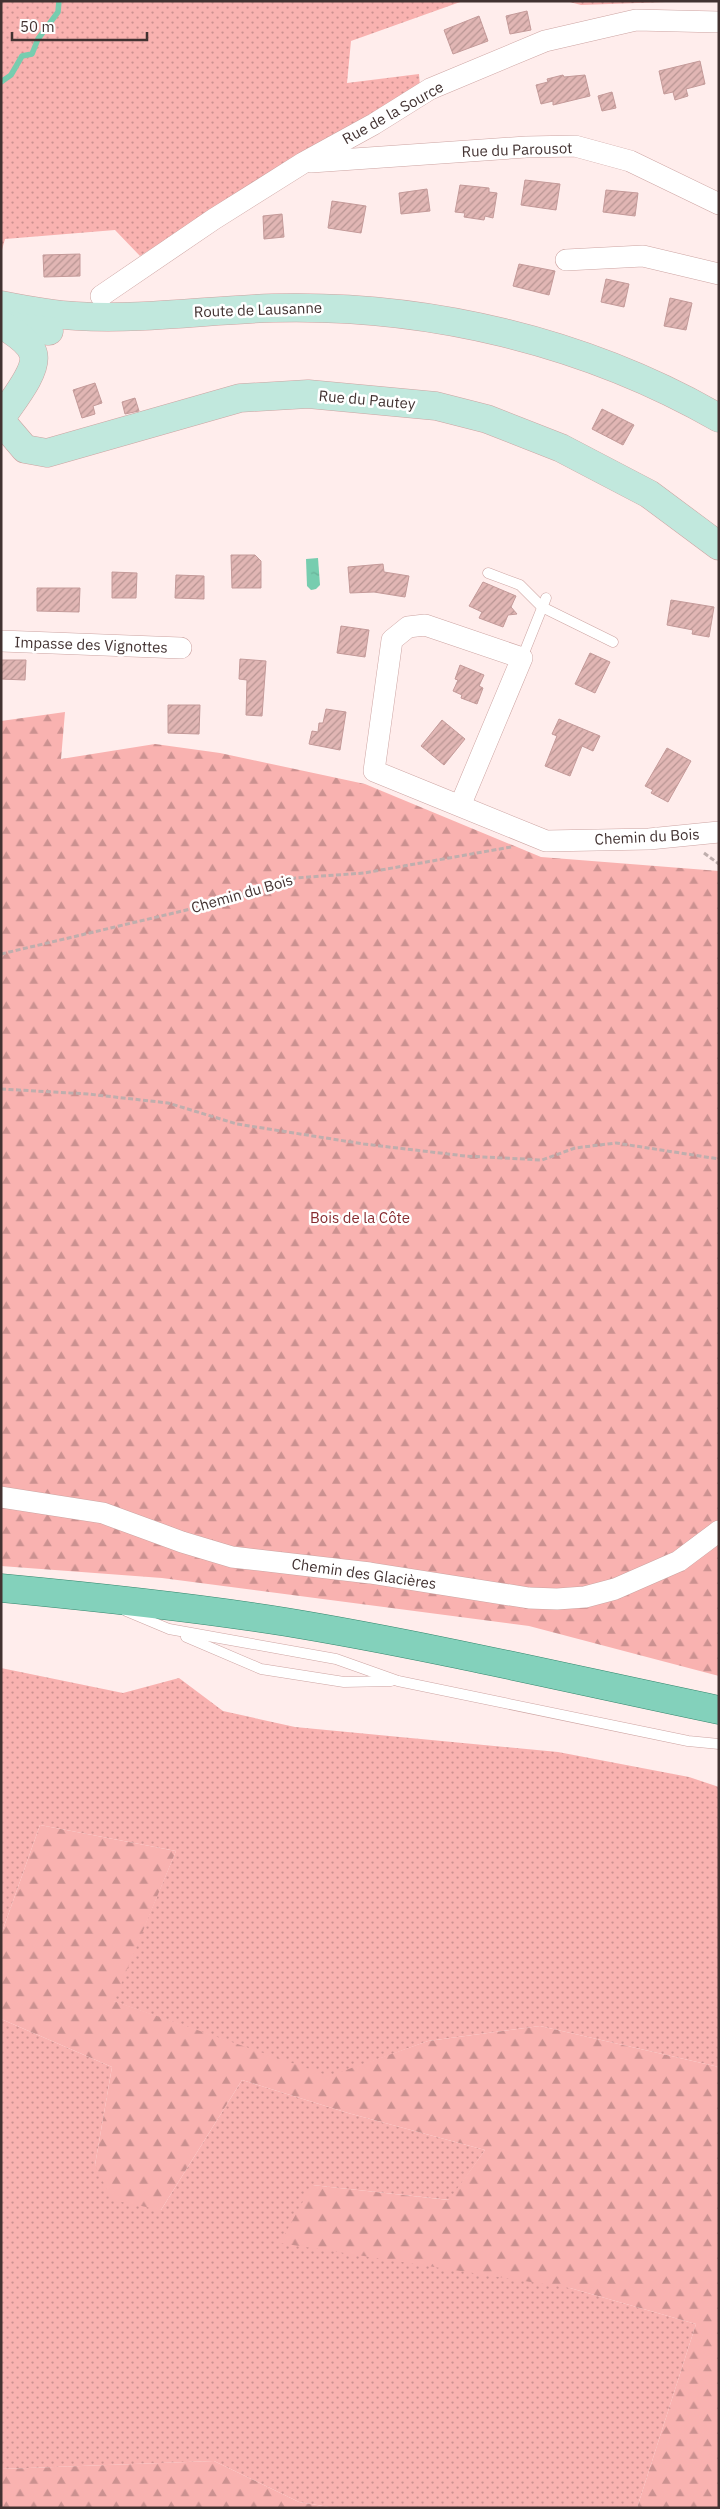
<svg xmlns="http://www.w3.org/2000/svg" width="720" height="2509" font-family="'IBM Plex Sans',sans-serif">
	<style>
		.grass { fill: url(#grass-dots) }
		.forest { fill: url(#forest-firs) }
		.water { fill: url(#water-ripples) }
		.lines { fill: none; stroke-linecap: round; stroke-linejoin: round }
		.stream { stroke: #77cdaf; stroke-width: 5.5 }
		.building { fill: url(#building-hatch); stroke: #c49a99 }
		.lane-casing { stroke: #cda4a2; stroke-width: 11 }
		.street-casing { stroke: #cda4a2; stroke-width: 22 }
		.secondary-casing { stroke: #cda4a2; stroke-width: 29 }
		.primary-casing { stroke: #36866d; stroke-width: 29 }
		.path { stroke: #bfaead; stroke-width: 3; stroke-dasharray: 5 2.5; stroke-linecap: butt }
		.lane { stroke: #fff; stroke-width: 10 }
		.street { stroke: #fff; stroke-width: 21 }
		.secondary { stroke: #c1e8dd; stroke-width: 28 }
		.primary { stroke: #83d1bb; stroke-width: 28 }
		.labels { text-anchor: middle; stroke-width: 5; stroke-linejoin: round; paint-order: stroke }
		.street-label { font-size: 15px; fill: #423231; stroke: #fff }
		.park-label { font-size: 15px; fill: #862c30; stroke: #fff }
	</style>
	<defs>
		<pattern id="grass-dots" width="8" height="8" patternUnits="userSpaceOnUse" patternTransform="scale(1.25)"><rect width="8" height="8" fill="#f9b2b0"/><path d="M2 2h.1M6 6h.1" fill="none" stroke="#cb9190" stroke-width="1.8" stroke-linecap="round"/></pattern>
		<pattern id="forest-firs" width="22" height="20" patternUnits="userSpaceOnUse" patternTransform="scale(1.25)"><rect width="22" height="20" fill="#f9b2b0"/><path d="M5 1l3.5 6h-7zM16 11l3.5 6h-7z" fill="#cb9190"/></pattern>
		<pattern id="water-ripples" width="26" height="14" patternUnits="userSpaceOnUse" patternTransform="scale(1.25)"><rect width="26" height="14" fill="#77cdaf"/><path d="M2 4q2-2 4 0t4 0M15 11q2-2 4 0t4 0" fill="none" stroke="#68b097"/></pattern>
		<pattern id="building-hatch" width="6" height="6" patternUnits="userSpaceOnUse" patternTransform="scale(1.25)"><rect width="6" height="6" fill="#e1b6b4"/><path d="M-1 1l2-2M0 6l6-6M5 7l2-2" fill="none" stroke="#b89593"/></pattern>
	</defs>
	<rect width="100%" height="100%" fill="#ffedec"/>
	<!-- grass -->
	<g class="grass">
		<path d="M1,1h462l-112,40 -4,42 72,-9 1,13 -211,125 -69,44 -25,-26 -110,9 -4,14z"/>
		<path d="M566,1h128l-113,4z"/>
		<path d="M1,1668l122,25 56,-15 44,33 72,16 263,25 131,25 30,10v280l-179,-41 -112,15 -99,36 -216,-76 63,-150 -136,-26 -39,110z"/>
		<path d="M1,2019l111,48 -17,98 66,45 81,-130 106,33 137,37 -35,50 -138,-15 258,103 126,36 -59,184h-302l-36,-6 -85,-41 -213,8z"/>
	</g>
	<!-- forest -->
	<g class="forest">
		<path d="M65,712l-4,47 94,-15 65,9 145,31 176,73 178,14v805l-190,-50 -367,-48 -161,-12v-845z"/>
		<path d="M40,1825l136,26 -62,150 215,75 99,-35 112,-15 179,41v441h-82l59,-184 -126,-36 -290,-45 32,-58 137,15 36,-50 -137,-37 -106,-33 -81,130 -49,-10 -17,-35 17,-98 -111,-48v-84z"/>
		<path d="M214,2461l85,41 36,6h-334v-39z"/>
	</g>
	<!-- water -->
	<path class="water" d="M318,558l2,27 -4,4 -5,1 -4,-4 -1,-27z"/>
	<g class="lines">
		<!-- stream -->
		<path class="stream" d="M1,82l10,-7 11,-19 10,-2 6,-15 20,-27 1,-11"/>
	</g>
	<!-- building -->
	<g class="building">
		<path d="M527,11l4,19 -21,4 -4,-18z"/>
		<path d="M479,16l9,25 -35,13 -9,-24z"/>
		<path d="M700,61l5,23 -19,5 2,7 -13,4 -2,-8 -9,2 -5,-23z"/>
		<path d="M563,75l1,2 21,-2 5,21 -37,9v-4l-12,3 -5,-19 12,-3 -1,-3z"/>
		<path d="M612,92l4,16 -14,3 -4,-15z"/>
		<path d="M525,180l35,4 -4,26 -35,-5z"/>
		<path d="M460,185l29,3v4l8,1 -4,25 -8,-2 -1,4 -20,-3 1,-4 -10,-1z"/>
		<path d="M427,189l3,22 -29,3 -2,-21z"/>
		<path d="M606,190l32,3 -3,23 -32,-4z"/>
		<path d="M332,201l34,5 -5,27 -33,-5z"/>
		<path d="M282,214l2,23 -20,2 -1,-23z"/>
		<path d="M80,254v22l-36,1 -1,-22z"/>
		<path d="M519,264l36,7 -6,24 -36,-9z"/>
		<path d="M606,279l23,5 -5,23 -23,-5z"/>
		<path d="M670,298l22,5 -6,27 -22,-4z"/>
		<path d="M95,383l7,20 -9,3 2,8 -13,4 -9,-28z"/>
		<path d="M135,398l4,13 -14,3 -3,-12z"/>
		<path d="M602,409l32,16 -11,20 -31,-16z"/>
		<path d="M231,555h24l6,6v27h-29z"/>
		<path d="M383,564l1,8 25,4 -4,21 -31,-5 -24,1 -2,-26z"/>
		<path d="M112,572l25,1 -1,25h-24z"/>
		<path d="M176,575l28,1v23l-29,-1z"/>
		<path d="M483,582l33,14 -5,11 6,7 -9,1 -5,12 -24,-9 3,-6 -13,-6z"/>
		<path d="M37,588h43l-1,24 -42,-1z"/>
		<path d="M671,600l43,7 -5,30 -17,-3 1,-4 -26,-5z"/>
		<path d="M341,626l28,4 -4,27 -28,-4z"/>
		<path d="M590,653l20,9 -15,31 -20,-9z"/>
		<path d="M240,659l26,2 -4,55 -16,-1 1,-35 -8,-1z"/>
		<path d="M1,660h25l-1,20 -24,-1z"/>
		<path d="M460,665l24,10 -5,11 4,2 -6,16 -16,-6 1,-3 -9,-4 5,-11 -3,-1z"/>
		<path d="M168,705h32l-1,29 -31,-1z"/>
		<path d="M326,709l20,3 -6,38 -31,-6 3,-13 6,1 1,-9h4z"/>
		<path d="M559,719l41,17 -7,15 -11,-5 -12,30 -25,-10 12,-30 -5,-2z"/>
		<path d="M442,720l23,19 -21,26 -23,-19z"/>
		<path d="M667,748l24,13 -23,41 -17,-9 2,-3 -8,-4z"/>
	</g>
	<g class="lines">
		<!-- lane casing -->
		<g class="lane-casing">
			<g id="lane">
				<path d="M488,573l32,12 22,22 71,35"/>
				<path d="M522,658l24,-60"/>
				<path d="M126,1611l43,18 167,30 62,22 290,60 31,3"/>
				<path d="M186,1637l75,32 83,13 47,-1"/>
			</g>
		</g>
		<!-- street casing -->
		<g class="street-casing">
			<g id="street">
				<path d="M311,162l215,-15 49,-1 55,15 89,43"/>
				<path d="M566,260l77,-4 76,18"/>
				<path d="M101,296l113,-77 89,-56 71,-39 56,-35 115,-48 91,-21 83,2"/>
				<path d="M1,641l180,7"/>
				<path d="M460,806l-86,-35 18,-131 16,-13 17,-2 97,33 -62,148 86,35 103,-2 70,-7"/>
				<path d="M1,1497l102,16 79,29 50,15 138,16 159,25 28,1 28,-2 30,-8 64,-28 40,-30"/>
			</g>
		</g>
		<!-- secondary casing -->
		<g class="secondary-casing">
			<g id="secondary">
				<path d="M1,305c25,5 50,10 75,11 65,4 132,-6 197,-8 154,-4 312,33 446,110"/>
				<path d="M1,325l48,6"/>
				<path d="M1,418c9,-14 38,-48 32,-65 -4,-12 -17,-19 -27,-26"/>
				<path d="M1,421l24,28 22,4 193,-55 68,-4 128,12 51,13 74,29 88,46 70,52"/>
			</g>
		</g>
		<!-- primary casing -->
		<g class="primary-casing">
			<path id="primary" d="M1,1588c95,9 191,19 285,34 145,24 289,58 433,88"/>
		</g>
		<!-- path -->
		<g class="path">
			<path d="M704,853l15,11"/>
			<path d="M1,954l236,-56 58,-20 69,-5 147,-26"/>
			<path d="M1,1089l87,5 80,9 69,21 127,20 101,12 77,4 33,-12 41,-5 103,16"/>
		</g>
		<!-- lane -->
		<use href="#lane" class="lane"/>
		<!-- street -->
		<use href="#street" class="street"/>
		<!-- secondary -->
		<use href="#secondary" class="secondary"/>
		<!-- primary -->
		<use href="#primary" class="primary"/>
	</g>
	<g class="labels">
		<!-- street labels -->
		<g class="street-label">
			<text transform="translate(393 113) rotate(-29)" y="5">Rue de la Source</text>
			<text transform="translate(517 150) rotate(-2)" y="5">Rue du Parousot</text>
			<text transform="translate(258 310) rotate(-2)" y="5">Route de Lausanne</text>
			<text transform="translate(367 400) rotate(5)" y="5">Rue du Pautey</text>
			<text transform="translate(91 645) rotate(2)" y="5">Impasse des Vignottes</text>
			<text transform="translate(647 837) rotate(-3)" y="5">Chemin du Bois</text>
			<text transform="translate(242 894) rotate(-16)" y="5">Chemin du Bois</text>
			<text transform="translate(364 1574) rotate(8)" y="5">Chemin des Glacières</text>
		</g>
		<!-- park labels -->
		<g class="park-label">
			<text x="360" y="1223">Bois de la Côte</text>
		</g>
	</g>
	<!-- border -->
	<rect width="720" height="2509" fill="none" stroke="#423231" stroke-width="5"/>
	<!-- scale -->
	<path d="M12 32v8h135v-8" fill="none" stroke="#423231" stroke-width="2.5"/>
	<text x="20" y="32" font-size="15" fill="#423231" stroke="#ffffff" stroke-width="4" paint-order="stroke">50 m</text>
</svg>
